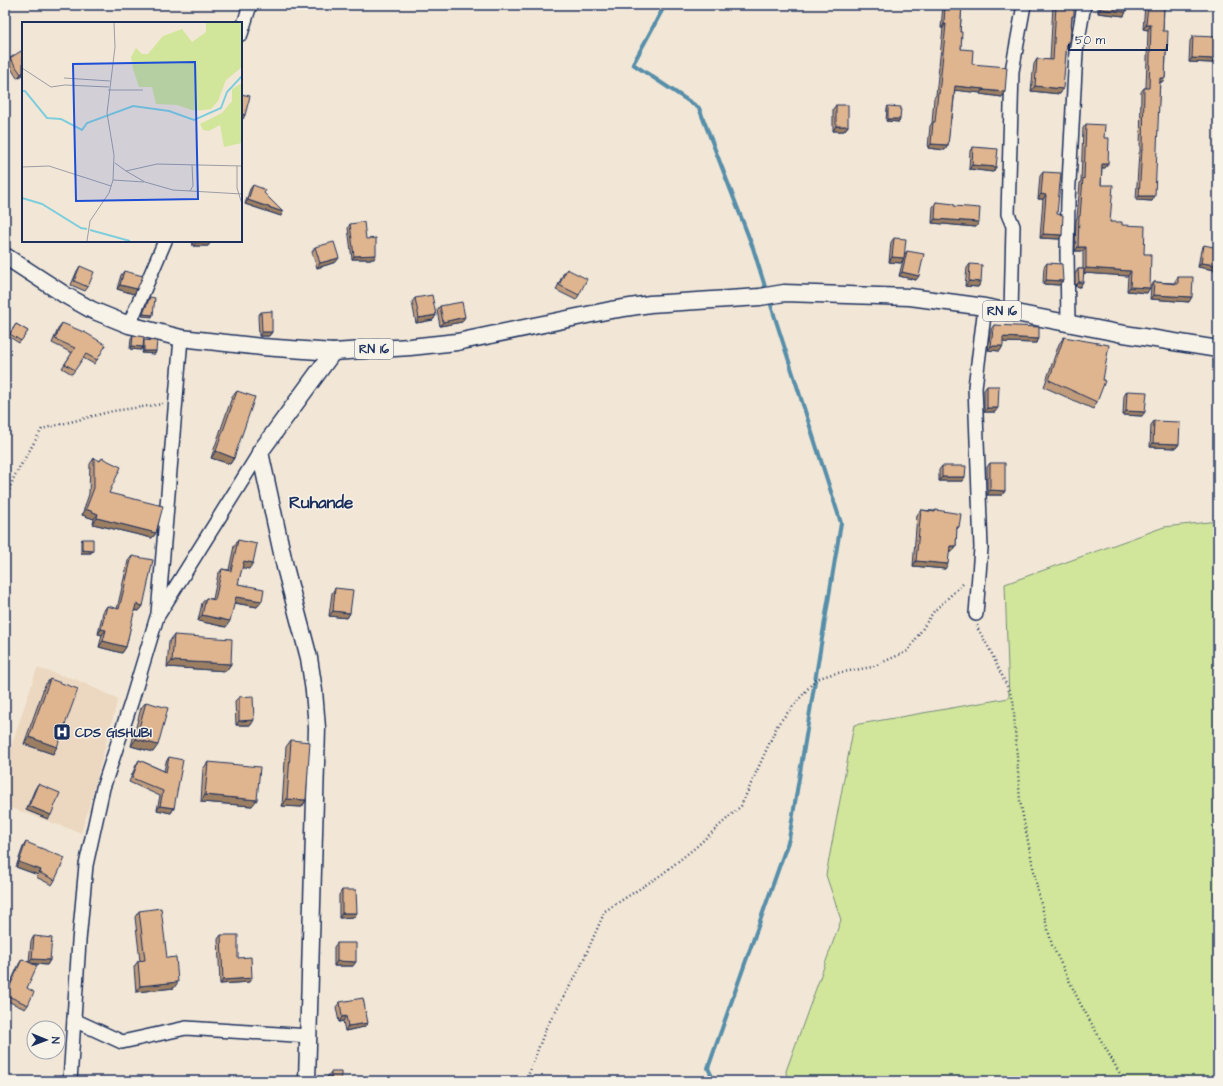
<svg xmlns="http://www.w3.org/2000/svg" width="1223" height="1086" font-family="'Architects Daughter',sans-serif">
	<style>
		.built { fill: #ecd8c1 }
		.green { fill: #d1e69a; stroke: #768a7c }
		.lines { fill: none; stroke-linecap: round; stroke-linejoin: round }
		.stream { stroke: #578eaa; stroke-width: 4 }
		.minor-casing { stroke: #1b2f5e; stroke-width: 16 }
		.major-casing { stroke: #1b2f5e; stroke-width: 19 }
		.path { stroke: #1b2f5e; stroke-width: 2.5; stroke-dasharray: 1 3; stroke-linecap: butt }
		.minor { stroke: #f7f3e8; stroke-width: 13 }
		.major { stroke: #f7f3e8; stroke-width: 16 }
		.wall { fill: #c09c7b; stroke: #1b2f5e }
		.shaded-wall { fill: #9c7f64; stroke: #1b2f5e }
		.building { fill: #dfb58f; stroke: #1b2f5e }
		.labels { text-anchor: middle; stroke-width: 3; stroke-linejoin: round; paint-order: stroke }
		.shield { fill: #f7f3e8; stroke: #5d6a87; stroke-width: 1 }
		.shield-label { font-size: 12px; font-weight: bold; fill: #1b2f5e }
		.poi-label { font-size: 13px; font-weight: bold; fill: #1b2f5e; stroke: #f7f3e8; text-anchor: start }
		.district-label { font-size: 17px; font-weight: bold; fill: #1b2f5e; stroke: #f7f3e8 }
		.inset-river { fill: none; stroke: #7fcedd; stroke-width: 2 }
		.inset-road { fill: none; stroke: #9c9da6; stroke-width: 1 }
		.view { fill: #1d4ed8; fill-opacity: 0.15; stroke: #1d4ed8; stroke-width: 2 }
		.inset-edge { fill: none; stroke: #1b2f5e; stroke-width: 2 }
	</style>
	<rect width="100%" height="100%" fill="#f2e7d6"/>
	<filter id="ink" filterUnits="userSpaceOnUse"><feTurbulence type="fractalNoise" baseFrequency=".025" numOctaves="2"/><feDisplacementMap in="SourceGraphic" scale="8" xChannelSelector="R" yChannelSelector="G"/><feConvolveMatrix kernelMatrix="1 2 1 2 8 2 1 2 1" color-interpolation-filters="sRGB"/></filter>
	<g filter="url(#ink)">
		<!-- built -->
		<path class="built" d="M37,668l38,11 43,20 -29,108 -8,26 -76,-27v-41z"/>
		<!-- green -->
		<path class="green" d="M1218,521v560h-431l-1,-10 55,-151 -15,-45 28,-150 155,-27 -4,-114 159,-57z"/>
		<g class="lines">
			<!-- stream -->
			<g class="stream">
				<path d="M665,5l-32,59 66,44 54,140 14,45"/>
				<path d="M714,1081l-6,-13 81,-229 52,-316 -72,-224"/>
			</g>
			<!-- minor casing -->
			<g class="minor-casing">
				<g id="minor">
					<path d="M241,34l9,-29"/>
					<path d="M1011,313l2,-87 -5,-12 4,-143 12,-66"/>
					<path d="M1068,323l-1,-71 1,-51 8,-149 8,-47"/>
					<path d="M129,325l36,-84"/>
					<path d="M158,614l23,-276"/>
					<path d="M976,614l5,-66 -6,-161 10,-80"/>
					<path d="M74,1020l48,22 64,-14 123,8"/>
					<path d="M70,1081l9,-140 7,-76 17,-77 28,-85 26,-86 103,-165"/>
				</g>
			</g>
			<!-- major casing -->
			<g class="major-casing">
				<g id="major">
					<path d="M5,256l60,39 27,15 37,15 52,13 81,9 71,5 77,-5 47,-5 154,-32 39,-6 110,-7 24,-4 126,4 75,10 133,26 100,16"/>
					<path d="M307,1081l10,-353 -3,-37 -5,-33 -24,-91 -25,-115 73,-100"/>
				</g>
			</g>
			<!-- path -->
			<g class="path">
				<path d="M5,501l9,-24 28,-48 71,-18 50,-7"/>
				<path d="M977,625l1,4 12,21 23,49 7,102 18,91 14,53 28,58 44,78"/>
				<path d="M526,1081l20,-53 33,-58 26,-59 56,-36 35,-28 45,-41 37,-82 38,-45 16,-5 40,-7 36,-16 26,-40 31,-29"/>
			</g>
			<!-- minor -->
			<use href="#minor" class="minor"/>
			<!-- major -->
			<use href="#major" class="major"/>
		</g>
		<!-- wall -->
		<g class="wall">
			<path d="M943,5h19l-2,27 1,17 11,15 30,33 -22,-3 1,-1 -26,-3 -3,27 -2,3 -2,25 -3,5 -17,-2 2,-22 2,-3 2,-25 2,-3 7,-67h-2z"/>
			<path d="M1053,5h21l-2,14 -2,23 -3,5 -7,47 -29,-3 3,-27 3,-5 13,1z"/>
			<path d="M1098,5h29l-3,11 -26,-3z"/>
			<path d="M1145,5h19l-1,26 3,23 -1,24 -3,4h-2l-8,119 -16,-1 3,-47 1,-1 1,-60 3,-4h2l2,-58 -5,-1 2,-23z"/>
			<path d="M1193,36l19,27 -23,-1 1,-21z"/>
			<path d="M23,54v21l-6,3 -10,-16 3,-4z"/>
			<path d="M836,105l12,21 -4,5h-11v-22z"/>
			<path d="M888,106l12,13 -1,3 -13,-1 1,-13z"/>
			<path d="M1086,124l18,14 4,26 -3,4h-3l-1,17 9,37 12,3 22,29 3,39 -20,-2 1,-15 -44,-3 -4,14 -5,-1v-12l3,-5h5v-18h-8l1,-31 1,-2 3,-35 1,-2 2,-53z"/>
			<path d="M973,147l23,20 -3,5 -24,-3 1,-18z"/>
			<path d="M1043,172l14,42 5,21 -3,4 -19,-1 3,-39h-5l2,-23z"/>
			<path d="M253,185l28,31 -36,-12 5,-15z"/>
			<path d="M936,202l18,4 22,21 -44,-4 1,-16z"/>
			<path d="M350,224l24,35h-22l-4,-31z"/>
			<path d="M894,238l10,17 3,-4 9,29 -17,-4 4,-16 -2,3 -12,-1 2,-20z"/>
			<path d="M192,241h19l-3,5h-15z"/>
			<path d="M1204,245l11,25 -17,-3 3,-17z"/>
			<path d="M315,247l21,15 -19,6 -5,-16z"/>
			<path d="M1047,263l12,22 -16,-1 1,-17z"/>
			<path d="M970,264l11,18 -3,5 -13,-1 2,-18z"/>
			<path d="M80,266l8,21 -3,4 -14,-6 6,-14z"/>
			<path d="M567,269l12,26 -3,5 -20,-10 7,-16z"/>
			<path d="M124,271l13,18 -3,5 -17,-5 4,-14z"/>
			<path d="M1178,277l11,25 -39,-3 1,-13 3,-4 21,1v-2z"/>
			<path d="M415,298l21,17 -3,5 -17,3 -4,-21z"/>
			<path d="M440,306l22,16 -22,4 -3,-16z"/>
			<path d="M261,312l11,20 -3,4h-10l-1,-20z"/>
			<path d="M62,323l35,37 -3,4 -11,-6 -11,16 -10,-6 10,-15 -20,-10 7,-16z"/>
			<path d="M16,324l12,7 -9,12 -11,-7z"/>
			<path d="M994,325l45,14 -3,4 -33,-1 -3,9 -12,-1 2,-16 1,-2v-3z"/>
			<path d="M133,335l10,7 1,-2 12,11 -1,3 -13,-1 1,-5 -2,2 -11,-1 1,-11z"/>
			<path d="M1064,337l33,65 -4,7 -49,-22 15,-43z"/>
			<path d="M987,386l8,26h-11v-22z"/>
			<path d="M237,391l-3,67 -4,6 -19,-6 21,-61z"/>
			<path d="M1127,391l15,25 -19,-1 1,-19z"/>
			<path d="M1154,421l25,23 -3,4 -26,-1 1,-22z"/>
			<path d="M94,458l6,3 2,-3 7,35 47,40 -4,5 -59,-14 1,-5 -12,-4 7,-21 1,-30z"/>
			<path d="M990,463l15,28 -3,4h-15v-28z"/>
			<path d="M942,466l23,11 -3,4h-23v-11z"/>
			<path d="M921,510l13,1 2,-1 23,17 -3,3v16l-3,5h-4l-4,18 -32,-3 4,-51z"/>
			<path d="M82,539l11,12 -2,2h-10v-11z"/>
			<path d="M238,540l11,29 -7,-2 -4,17 24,17 -5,6 -23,-4 -8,24 -28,-6 4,-18 4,-5 7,1 5,-25 4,-5 7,1 5,-24z"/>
			<path d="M132,556l11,50 -4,5 -5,-1 -8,37 -4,6 -23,-6 3,-12 -4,-1 5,-22 4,-6 10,3 11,-48z"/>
			<path d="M335,588l15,25 -3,5 -18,-2 3,-23z"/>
			<path d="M174,635l57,29 -5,7 -59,-4 2,-25z"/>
			<path d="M50,679l3,75 -29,-10 21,-59z"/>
			<path d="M239,697l12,28h-15l-1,-24z"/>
			<path d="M146,702l7,50 -22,-6 10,-38z"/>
			<path d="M291,740l15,60 -4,7 -20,-1 4,-59z"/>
			<path d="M169,757l5,51 -3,5 -14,-3 3,-14 -31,-14 7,-17 3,-5 25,11 2,-9z"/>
			<path d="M208,762l44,44 -51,-4 2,-33z"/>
			<path d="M38,784l10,35 -22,-9 9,-21z"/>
			<path d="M26,842l29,38 -3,5 -16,-8 2,-2 -22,-8 7,-20z"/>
			<path d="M342,890l12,27 -15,1v-23z"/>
			<path d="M139,911l28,47 7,30 -38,4 -2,-25 4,-6h2l-5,-44z"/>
			<path d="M221,935l17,23 11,24 -29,2 -2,-45z"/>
			<path d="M34,936l16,24 -3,5 -14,-1 -6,24 1,17 -3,4 -20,-9v-5l14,-31 3,-5 7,3 2,-21z"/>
			<path d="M337,943l16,23h-19v-19z"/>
			<path d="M340,1002l28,21 -4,4 -19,4 -2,-10 -4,1 -3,-15z"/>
			<path d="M331,1072l10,9h-13l-1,-4z"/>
		</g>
		<!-- shaded-wall -->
		<g class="shaded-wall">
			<path d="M1100,9l26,3 -2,4 -26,-3z"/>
			<path d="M944,24h2l-3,4h-2z"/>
			<path d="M1146,25h5l-3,5 -5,-1z"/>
			<path d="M1192,58l23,1 -3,4 -23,-1z"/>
			<path d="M23,72v3l-6,3z"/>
			<path d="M1160,78h5l-3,4h-5z"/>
			<path d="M955,86l29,3 -3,4 -29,-3z"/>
			<path d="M1035,86l28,3 -3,5 -29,-3z"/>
			<path d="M984,90l21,2 -3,5 -22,-3z"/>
			<path d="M242,114l3,1 -2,4 -2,-1z"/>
			<path d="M888,119h12l-1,3 -13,-1z"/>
			<path d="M836,126h12l-4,5h-11z"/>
			<path d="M931,144l17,1 -3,5 -17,-2z"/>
			<path d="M1102,164h6l-3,4h-6z"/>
			<path d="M972,165l24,2 -3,5 -24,-3z"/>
			<path d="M1041,194l5,1 -3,4h-5z"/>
			<path d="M1139,196h16l-3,5 -16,-1z"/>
			<path d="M248,200l35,12 -2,4 -36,-12z"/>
			<path d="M935,219l44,3 -3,5 -44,-4z"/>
			<path d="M1043,234l19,1 -3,4 -19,-1z"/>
			<path d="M196,242h15l-3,4h-15z"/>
			<path d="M1078,247h8l-3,4h-8z"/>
			<path d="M376,255l-2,4h-22l2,-3z"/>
			<path d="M892,257l12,1 -3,5 -12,-1z"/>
			<path d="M339,258l-3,4 -19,6 3,-5z"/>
			<path d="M1201,263l17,2 -3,5 -17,-3z"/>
			<path d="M1086,268l45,3 -3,5 -45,-3z"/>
			<path d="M902,272l17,4 -3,4 -17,-4z"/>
			<path d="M1046,280l17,1 -4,4 -16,-1z"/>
			<path d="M969,281l12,1 -3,5 -13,-1z"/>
			<path d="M1079,282h4l-3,5 -5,-1z"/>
			<path d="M120,285l17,4 -3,5 -17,-5z"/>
			<path d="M1130,287l20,1 -3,5 -20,-2z"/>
			<path d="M1153,295l39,2 -3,5 -39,-3z"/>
			<path d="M143,314l10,1 -1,2 -10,-1z"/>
			<path d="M436,315l-3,5 -17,3 3,-5z"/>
			<path d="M465,317l-3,5 -22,4 3,-4z"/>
			<path d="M262,332h10l-3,4h-10z"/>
			<path d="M1003,337l36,2 -3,4 -36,-1z"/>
			<path d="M132,346l11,1 -2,3 -11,-1z"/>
			<path d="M991,346h12l-3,5 -12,-1z"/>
			<path d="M144,351h12l-1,3 -13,-1z"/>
			<path d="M987,408h11l-3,4h-11z"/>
			<path d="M1126,411l19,1 -3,4 -19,-1z"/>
			<path d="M1153,443l26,1 -3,4 -26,-1z"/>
			<path d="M216,451l18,7 -4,6 -19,-6z"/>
			<path d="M942,477h23l-3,4h-23z"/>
			<path d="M990,490l15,1 -3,4h-15z"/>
			<path d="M86,509l12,5 -4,5 -12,-4z"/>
			<path d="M97,518l59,15 -4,5 -59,-14z"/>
			<path d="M950,546h6l-3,5h-6z"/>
			<path d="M82,550l11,1 -2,2h-10z"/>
			<path d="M244,561l9,2 -4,6 -10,-2z"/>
			<path d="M916,561l32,3 -3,5 -32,-3z"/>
			<path d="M236,597l26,4 -5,6 -26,-5z"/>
			<path d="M136,604l7,2 -4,5 -7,-1z"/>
			<path d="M333,611l17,2 -3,5 -18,-2z"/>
			<path d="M202,615l28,6 -4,6 -28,-6z"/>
			<path d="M101,629l5,1 -4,5 -4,-1z"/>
			<path d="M103,641l23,6 -4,6 -23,-6z"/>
			<path d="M172,661l59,3 -5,7 -59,-4z"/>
			<path d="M254,720l-3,5h-15l3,-4z"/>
			<path d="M29,737l28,10 -4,7 -29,-10z"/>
			<path d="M136,739l22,6 -5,7 -22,-6z"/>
			<path d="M205,795l52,5 -5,6 -51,-4z"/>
			<path d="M287,799l19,1 -4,7 -20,-1z"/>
			<path d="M29,806l22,9 -3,4 -22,-9z"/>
			<path d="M160,806l14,2 -3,5 -14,-3z"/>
			<path d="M19,862l22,8 -3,5 -22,-8z"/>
			<path d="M342,913h15l-3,4 -15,1z"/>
			<path d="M32,959l18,1 -3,5 -18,-2z"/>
			<path d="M337,961l19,1 -3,4h-19z"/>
			<path d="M252,978l-3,4 -29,2 3,-4z"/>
			<path d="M178,982l-4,6 -38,4 4,-6z"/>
			<path d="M346,1016l-3,5 -4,1 3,-5z"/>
			<path d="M368,1023l-4,4 -19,4 3,-5z"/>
		</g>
		<!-- building -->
		<g class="building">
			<path d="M945,5h17l-2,27h2l-1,17 12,1 -1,14 35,3 -2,25 -21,-2v-1l-29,-3 -3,31h-1l-3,28 -17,-1 2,-22h2l3,-29 1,1 7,-70h-2z"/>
			<path d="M1056,5h18v11h-2l-2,26h-3l-4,47 -28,-3 2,-27 16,1z"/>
			<path d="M1101,5h26l-1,7 -26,-3z"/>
			<path d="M1148,5h16l-1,26h5l-1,21h-1l-1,26h-5l-5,118h-16l3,-47h1l1,-61h5l2,-63h-5z"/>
			<path d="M1193,36l23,1 -1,22 -23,-1z"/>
			<path d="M21,51l2,3v18l-2,2 -11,-16z"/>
			<path d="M241,94l9,2 -5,19 -3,-1 -1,4z"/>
			<rect x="836" y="105" width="12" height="21"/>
			<path d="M888,106l13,1 -1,12h-12z"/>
			<path d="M1086,124l19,1 -1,13h5l-1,26h-6l-1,21h12l-3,37h12v3l23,1 -1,28h7l-1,34 -20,-1 1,-16 -45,-3v-21h-8l1,-31h1l3,-38 1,1z"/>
			<path d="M973,147l25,2 -2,18 -24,-2z"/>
			<path d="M1043,172l18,1 -4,41 6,1 -1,20 -19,-1 3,-39 -5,-1z"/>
			<path d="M253,185l13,5 -2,3 19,19 -35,-12z"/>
			<path d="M5,200l4,4 -4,4z"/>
			<path d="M936,202l18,2v2l26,2 -1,14 -44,-3z"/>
			<path d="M364,222l2,17 10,-1v17l-22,1 -4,-32z"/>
			<path d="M894,238l12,1 -2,19 -12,-1z"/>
			<rect x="196" y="241" width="15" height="1"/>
			<path d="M334,242l5,16 -19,5 -5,-16z"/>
			<path d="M1204,245l14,3v17l-17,-2z"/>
			<path d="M907,251l17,3 -5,22 -17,-4z"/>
			<path d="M1047,263l15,1 1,17 -17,-1z"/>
			<path d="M970,264l12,1 -1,17 -12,-1z"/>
			<path d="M80,266l14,6 -6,15 -14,-6z"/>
			<path d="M567,269l20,10 -8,16 -20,-10z"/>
			<path d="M1078,269h6l-1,13h-4z"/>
			<path d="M124,271l19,5 -6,13 -17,-4z"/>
			<path d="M1178,277h15l-1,20 -39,-2 1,-13 24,2z"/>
			<path d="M432,295l4,20 -17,3 -4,-20z"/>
			<path d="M150,297l5,1 -2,17 -10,-1z"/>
			<path d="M462,302l3,15 -22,5 -3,-16z"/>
			<path d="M272,311v21h-10l-1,-20z"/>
			<path d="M62,323l24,10 20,12 -9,15 -11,-6 -11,16 -10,-6 10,-16 -20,-9z"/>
			<path d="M16,324l12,7 -7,10 -11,-7z"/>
			<path d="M994,325l45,2v12l-36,-2v9h-12l2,-16h1z"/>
			<path d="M133,335l11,2 -1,10 -11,-1z"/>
			<path d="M1064,337l45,8 -6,35 2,1 -8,21 -48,-22z"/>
			<path d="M144,340l13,1 -1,10h-12z"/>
			<path d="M987,386h12l-1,22h-11z"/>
			<path d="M237,391l18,6 -21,61 -18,-7z"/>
			<path d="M1127,391l20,1 -2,20 -19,-1z"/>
			<path d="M1154,421l26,1 -1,22 -26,-1z"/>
			<path d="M94,458l6,3 2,-3 19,9 -12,26 54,13 -7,27 -59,-15 1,-4 -12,-5 8,-21z"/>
			<path d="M990,463h15v28l-15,-1z"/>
			<path d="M942,466h24l-1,11h-23z"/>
			<path d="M921,510l14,2 1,-2 25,4 -2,13h-2l-1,19h-6l-2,18 -32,-3z"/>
			<path d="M82,539h11v12l-11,-1z"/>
			<path d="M238,540l19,4 -4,19 -9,-2 -6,23 26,5 -2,12 -26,-4 -6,24 -28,-6 4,-17 9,2 7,-31 9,2z"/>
			<path d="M132,556l21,4 -10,46 -7,-2 -10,43 -23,-6 3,-11 -5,-1 6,-23 12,3z"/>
			<path d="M335,588l18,2 -3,23 -17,-2z"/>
			<path d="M174,635l58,4 -1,25 -59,-3z"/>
			<path d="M50,679l28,10 -21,58 -28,-10z"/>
			<path d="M253,696l1,24 -15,1v-24z"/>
			<path d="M146,702l22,6 -10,37 -22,-6z"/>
			<path d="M291,740l19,2 -4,58 -19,-1z"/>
			<path d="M169,757l14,3 -9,48 -14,-2 3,-15 -31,-13 7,-18 27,12z"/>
			<path d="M208,762l52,5 -3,33 -52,-5z"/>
			<path d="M38,784l22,9 -9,22 -22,-9z"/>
			<path d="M26,842l39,16 -10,22 -15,-7 1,-3 -22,-8z"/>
			<path d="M342,890h14l1,23h-15z"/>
			<path d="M161,908l6,50 9,-1 2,25 -38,4 -2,-25 7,-1 -6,-49z"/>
			<path d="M221,935h17v23l13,-1 1,21 -29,2z"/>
			<path d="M34,936l18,2 -2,22 -18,-1z"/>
			<path d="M337,943h19v19l-19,-1z"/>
			<path d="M22,959l15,7 -10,22 7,4 -6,13 -22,-10z"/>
			<path d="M363,998l5,25 -20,3 -2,-10 -4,1 -2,-15z"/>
			<rect x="331" y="1072" width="10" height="9"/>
		</g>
	</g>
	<!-- icons -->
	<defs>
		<g id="hospital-square" transform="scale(0.9)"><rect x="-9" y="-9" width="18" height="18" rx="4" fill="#1b2f5e" stroke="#f7f3e8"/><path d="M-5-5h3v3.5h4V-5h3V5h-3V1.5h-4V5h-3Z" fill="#fff"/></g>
	</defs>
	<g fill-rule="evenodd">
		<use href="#hospital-square" x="62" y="732"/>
	</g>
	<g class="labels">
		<!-- shield labels -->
		<g class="shield">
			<rect x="983" y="301" width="38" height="20" rx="3"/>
			<rect x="355" y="339" width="38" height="20" rx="3"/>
		</g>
		<g class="shield-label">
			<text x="1002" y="315">RN 16</text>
			<text x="374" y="353">RN 16</text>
		</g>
		<!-- poi labels -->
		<g class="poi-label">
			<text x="75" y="737">CDS GISHUBI</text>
		</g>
		<!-- district labels -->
		<g class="district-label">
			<text x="321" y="508">Ruhande</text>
		</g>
	</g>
	<!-- overview -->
	<g transform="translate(22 22)">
		<rect width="220" height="220" fill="#f2e7d6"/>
		<path d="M184,1h36v44l-16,13 -8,21 -7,8 -16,2 -18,-6 -21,-1 -4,-17h-13l-6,-18 -2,-12 5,-9 6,6h6l15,-18 19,-7 10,13 14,-10zM220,61v60l-18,4 -4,-22 -11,6 -6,-1 -3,-6 22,-11 10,-12v-12z" fill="#d1e69a"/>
		<path class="inset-river" d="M0,69h3l22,27 14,1 21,11 5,-7 46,-17 36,5 25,9 27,-12 6,-16 15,-16M0,176l20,6 39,24 6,1M68,208l40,11"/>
		<path class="inset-road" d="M0,46l29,19 14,-2 44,2M42,56l46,3M86,68h35M93,141l11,8 31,-7 85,2M215,144v22l5,16M0,145l27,-1 62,20M104,149l19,11 28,8 69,4M91,158l31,2M168,169l3,-5 -1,-21M65,219l3,-20 19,-28 4,-13 1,-25 -7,-42 8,-66 -1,-24"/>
		<path class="view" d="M173,40l3,137 -122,2 -3,-137z"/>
		<rect width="220" height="220" class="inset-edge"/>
	</g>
	<!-- margin -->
	<rect width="1223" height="1086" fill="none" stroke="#f7f3e8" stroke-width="20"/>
	<rect x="10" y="10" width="1203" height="1066" fill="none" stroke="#1b2f5e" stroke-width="1.5" filter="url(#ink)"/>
	<!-- north arrow -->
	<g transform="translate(46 1040) rotate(91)"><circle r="19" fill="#f7f3e8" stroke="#9fa5b1"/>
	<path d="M0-3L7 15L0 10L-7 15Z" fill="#1b2f5e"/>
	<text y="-6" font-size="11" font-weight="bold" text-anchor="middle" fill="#1b2f5e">N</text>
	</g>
	<!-- scale -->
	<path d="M1069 44v6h98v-6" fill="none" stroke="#1b2f5e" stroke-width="2"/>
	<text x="1075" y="44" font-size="12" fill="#1b2f5e" stroke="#f7f3e8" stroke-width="3" paint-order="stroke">50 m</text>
</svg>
